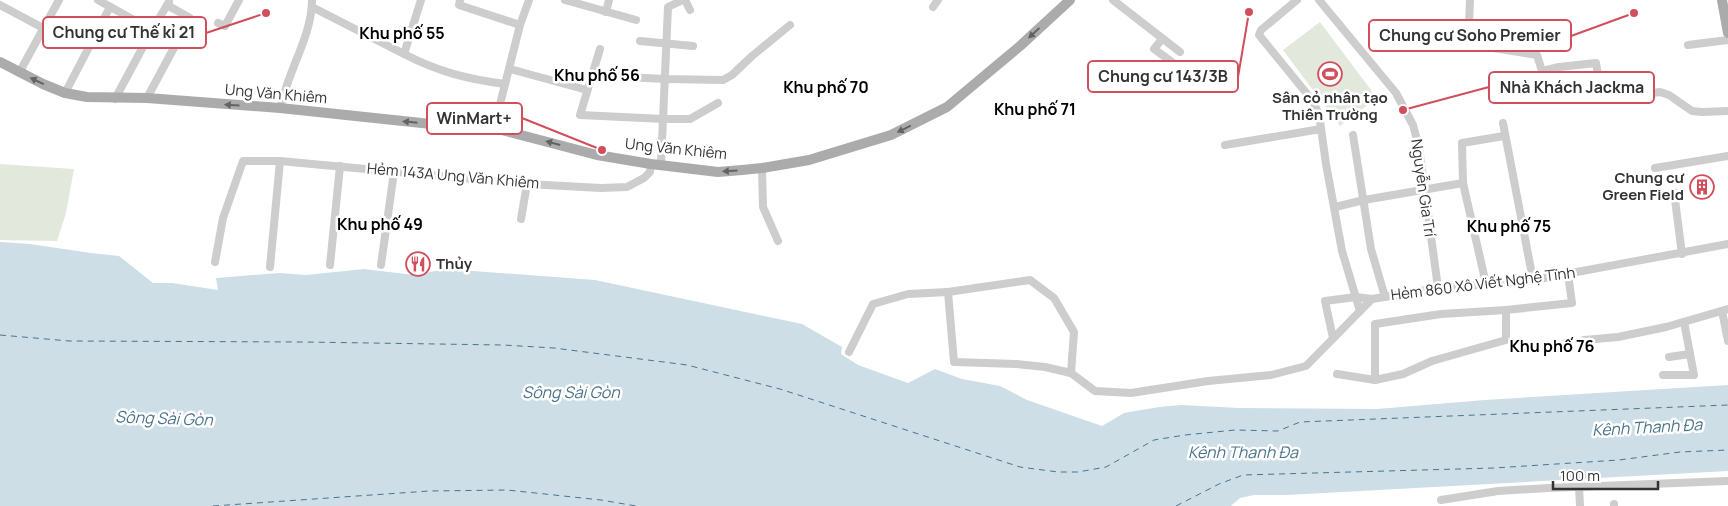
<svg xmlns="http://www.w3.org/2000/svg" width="1728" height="506" font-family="Manrope,sans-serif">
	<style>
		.green { fill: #e3e8dd }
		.water { fill: #cddee6 }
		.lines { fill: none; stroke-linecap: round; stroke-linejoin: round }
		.ferry { stroke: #4a748c; stroke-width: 1; stroke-dasharray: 6 5; stroke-linecap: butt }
		.minor { stroke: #cdcdcd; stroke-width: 8 }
		.major { stroke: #ababab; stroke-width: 10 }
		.oneway { fill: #636363 }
		.labels { text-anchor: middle; stroke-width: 5; stroke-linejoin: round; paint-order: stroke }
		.street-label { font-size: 15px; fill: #333; stroke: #fff }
		.poi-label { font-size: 15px; font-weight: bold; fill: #333; stroke: #fff }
		.neighbourhood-label { font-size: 16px; font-weight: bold; fill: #000; stroke: #fff }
		.water-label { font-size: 16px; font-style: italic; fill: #4a748c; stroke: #fff }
		.leader { fill: none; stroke: #d14e5c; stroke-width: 2 }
		.callout-dot { fill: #d14e5c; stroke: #fff; stroke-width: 2 }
		.callout { fill: #fff; stroke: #d14e5c; stroke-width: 2 }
		.callout-label { font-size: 16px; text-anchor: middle; font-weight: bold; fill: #333 }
	</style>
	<rect width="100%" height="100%" fill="#fff"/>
	<!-- green -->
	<g class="green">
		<path d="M1320,22l57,76 -37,28 -57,-76z"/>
		<path d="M0,164l74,5 -8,44 -9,28 -57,-1z"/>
	</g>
	<!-- water -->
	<path class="water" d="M0,242l30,2 61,9 28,3 34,27h19l46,7 -2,-12 63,-5 27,2 58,-6 50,6 32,-6 149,11 207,44 40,23 -1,7 17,11 50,18 27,-14 27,10 38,7 27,14 75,26 22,-13 35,-6 22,-2 58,3 138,1 108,-9 243,-15v86l-441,24h-33l-14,3 -9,8h-1231z"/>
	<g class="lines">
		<!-- ferry -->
		<g class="ferry">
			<path d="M0,335l69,6 235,1 199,3 51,3 133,17 93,24 240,78 38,5h20l28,-5 48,-27 31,-5 50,-5 43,1 22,-9 428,-17"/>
			<path d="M213,506l216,-15 78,-1 94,10 35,6"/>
			<path d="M1176,506l43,-22 24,-9 251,-7 125,-8 61,-8 48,-2"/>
		</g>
		<!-- minor -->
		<g class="minor">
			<path d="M98,0l54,30"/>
			<path d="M421,0l-17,54c35,18 63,25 101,30"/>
			<path d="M460,0l-1,5 61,20"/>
			<path d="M565,0l71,20"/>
			<path d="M685,0l5,10"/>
			<path d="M1113,0l67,52"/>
			<path d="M1297,0l-36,30 -2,5 53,65 7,14 7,50 16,87 18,60"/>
			<path d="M1319,0l77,93 17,32 6,22 19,141"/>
			<path d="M1470,0l-2,47h19l50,8 5,16 17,-4 37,-4 5,28 6,8 53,-7 9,3 23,16 10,1 26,-1"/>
			<path d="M0,5l43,23"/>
			<path d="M312,7l92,47"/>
			<path d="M933,7l5,-7"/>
			<path d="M606,12l3,-12"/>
			<path d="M218,23l7,3 14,-26"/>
			<path d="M1162,39l-8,10 18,13 -5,7 15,10"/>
			<path d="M640,41l53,5"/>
			<path d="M1688,45l40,-5"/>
			<path d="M600,49l-20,66 84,4h26l28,-16"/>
			<path d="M510,69l77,21"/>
			<path d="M19,73l40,-73"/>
			<path d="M624,77l42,2 57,1 9,-5 20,-19 38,-31"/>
			<path d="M65,93l45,-86"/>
			<path d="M147,98l43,-80 -23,-13"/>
			<path d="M115,99l37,-69 17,-28"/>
			<path d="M280,108c3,-9 5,-18 8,-26 9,-26 24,-54 24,-82"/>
			<path d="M1503,123l30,157"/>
			<path d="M494,128l26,-103 9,-25"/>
			<path d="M1353,135l18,114 14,48"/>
			<path d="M1225,145l96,-16"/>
			<path d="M661,164l7,-157 15,-7"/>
			<path d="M762,168l1,39 15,34"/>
			<path d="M1655,168l73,-12"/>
			<path d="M1674,192l8,62"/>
			<path d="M1335,207l29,-7 99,-17"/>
			<path d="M521,219l6,-35"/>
			<path d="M215,262l8,-44 20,-57h37l247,23 74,4 26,-1 17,-9 6,-6 1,-8"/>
			<path d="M330,265l10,-99"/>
			<path d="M381,265l13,-93"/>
			<path d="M270,267l10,-106"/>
			<path d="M1486,284l-23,-101 -1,-40 42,-7"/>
			<path d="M948,292l82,-12 24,18 20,34 -3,41"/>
			<path d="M1722,311l6,30"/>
			<path d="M1333,338l-8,-37 31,-4 16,2"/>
			<path d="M1584,340l34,-3 48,-10 62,-18"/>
			<path d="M849,352l24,-48 35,-10 40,-2 6,70 62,2 29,3 26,6 24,18 36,2 77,-12 63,-6 35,-9 66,-67 66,-11 90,-7 200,-37"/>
			<path d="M1669,357l21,-3"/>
			<path d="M1337,374l38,6 28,-6 29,-13 74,-21v-30l66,-7 -4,-29"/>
			<path d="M1663,375h31l-10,-53"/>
			<path d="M1375,380v-56l66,-10 65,-4"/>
			<path d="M1579,487l1,19"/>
			<path d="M1441,500l57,-9 50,-3 180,-7"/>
			<path d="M1614,504v2"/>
		</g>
		<!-- major -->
		<g class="major">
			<path d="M1722,0l6,33"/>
			<path d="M0,62l43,22 22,9 22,4 60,1 133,10 170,18 44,2 103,27 54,9 67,8 24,-2 20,-2 47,-8 82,-25 56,-28 73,-61 50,-46"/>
		</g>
	</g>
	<!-- one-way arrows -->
	<defs><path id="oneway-solid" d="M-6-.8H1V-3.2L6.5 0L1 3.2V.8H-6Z" transform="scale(1.25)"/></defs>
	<g class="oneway">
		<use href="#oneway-solid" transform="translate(1034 33) rotate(137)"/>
		<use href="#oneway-solid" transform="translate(37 81) rotate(-155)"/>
		<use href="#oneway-solid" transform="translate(232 105) rotate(-176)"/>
		<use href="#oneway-solid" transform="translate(410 122) rotate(-174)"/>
		<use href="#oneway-solid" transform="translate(904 129) rotate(154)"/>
		<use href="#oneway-solid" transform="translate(553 143) rotate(-165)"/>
		<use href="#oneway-solid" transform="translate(730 171) rotate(177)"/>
	</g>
	<!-- icons -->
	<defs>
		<g id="stadium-ring" transform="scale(1.25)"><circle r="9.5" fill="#fff" stroke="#d14e5c" stroke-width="1.5"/><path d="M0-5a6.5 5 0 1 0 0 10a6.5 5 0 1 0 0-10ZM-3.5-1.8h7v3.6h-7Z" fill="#d14e5c"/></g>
		<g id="building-ring" transform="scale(1.25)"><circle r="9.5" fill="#fff" stroke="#d14e5c" stroke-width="1.5"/><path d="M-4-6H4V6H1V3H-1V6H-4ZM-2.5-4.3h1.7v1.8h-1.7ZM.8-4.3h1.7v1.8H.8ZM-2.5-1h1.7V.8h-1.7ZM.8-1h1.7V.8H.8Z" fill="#d14e5c"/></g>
		<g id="restaurant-ring" transform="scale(1.25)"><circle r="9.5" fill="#fff" stroke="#d14e5c" stroke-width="1.5"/><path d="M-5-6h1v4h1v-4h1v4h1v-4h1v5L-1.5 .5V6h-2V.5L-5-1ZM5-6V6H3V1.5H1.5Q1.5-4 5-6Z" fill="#d14e5c"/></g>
	</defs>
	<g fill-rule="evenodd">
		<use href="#stadium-ring" x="1330" y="74"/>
		<use href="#building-ring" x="1702" y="187"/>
		<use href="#restaurant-ring" x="418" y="264"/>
	</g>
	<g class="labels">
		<!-- street labels -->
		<g class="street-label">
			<text transform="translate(276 94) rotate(5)" y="5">Ung Văn Khiêm</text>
			<text transform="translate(676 149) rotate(6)" y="5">Ung Văn Khiêm</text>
			<text transform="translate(453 176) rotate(5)" y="5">Hẻm 143A Ung Văn Khiêm</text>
			<text transform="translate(1423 188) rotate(82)" y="5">Nguyễn Gia Trí</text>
			<text transform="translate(1483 284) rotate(-7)" y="5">Hẻm 860 Xô Viết Nghệ Tĩnh</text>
		</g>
		<!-- poi labels -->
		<g class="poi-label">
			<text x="1330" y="103">Sân cỏ nhân tạo<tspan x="1330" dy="17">Thiên Trường</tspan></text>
			<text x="1684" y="183" text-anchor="end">Chung cư<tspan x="1684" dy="17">Green Field</tspan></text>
			<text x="436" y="269" text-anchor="start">Thủy</text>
		</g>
		<!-- neighbourhood labels -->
		<g class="neighbourhood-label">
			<text x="402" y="39">Khu phố 55</text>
			<text x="597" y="81">Khu phố 56</text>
			<text x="826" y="93">Khu phố 70</text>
			<text x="1035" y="115">Khu phố 71</text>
			<text x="380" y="230">Khu phố 49</text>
			<text x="1509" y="232">Khu phố 75</text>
			<text x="1552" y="352">Khu phố 76</text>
		</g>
		<!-- water labels -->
		<g class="water-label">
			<text x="571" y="398">Sông Sài Gòn</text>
			<text transform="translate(164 418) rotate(2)" y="6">Sông Sài Gòn</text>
			<text transform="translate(1647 427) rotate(-3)" y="6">Kênh Thanh Đa</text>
			<text x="1243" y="458">Kênh Thanh Đa</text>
		</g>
	</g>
	<!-- callouts -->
	<path class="leader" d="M266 13L206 33M1634 13L1571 36M1249 12L1238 77M1403 110L1489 87M602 150L522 118"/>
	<g class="callout-dot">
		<circle cx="266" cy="13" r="5"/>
		<circle cx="1634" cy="13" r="5"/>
		<circle cx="1249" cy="12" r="5"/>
		<circle cx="1403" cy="110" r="5"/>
		<circle cx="602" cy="150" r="5"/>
	</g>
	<g class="callout">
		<rect x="43" y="17" width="163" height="31" rx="5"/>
		<rect x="1369" y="20" width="202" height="31" rx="5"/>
		<rect x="1088" y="61" width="150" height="31" rx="5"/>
		<rect x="1489" y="72" width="165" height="31" rx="5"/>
		<rect x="427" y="103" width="95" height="31" rx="5"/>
	</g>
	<g class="callout-label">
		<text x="124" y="38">Chung cư Thế kỉ 21</text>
		<text x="1470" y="41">Chung cư Soho Premier</text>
		<text x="1163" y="82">Chung cư 143/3B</text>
		<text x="1572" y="93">Nhà Khách Jackma</text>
		<text x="474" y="124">WinMart+</text>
	</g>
	<!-- scale -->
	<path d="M1553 481v8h105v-8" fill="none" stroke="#333333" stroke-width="2.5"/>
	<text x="1560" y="481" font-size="15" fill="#333333" stroke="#ffffff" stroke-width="4" paint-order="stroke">100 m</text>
</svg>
